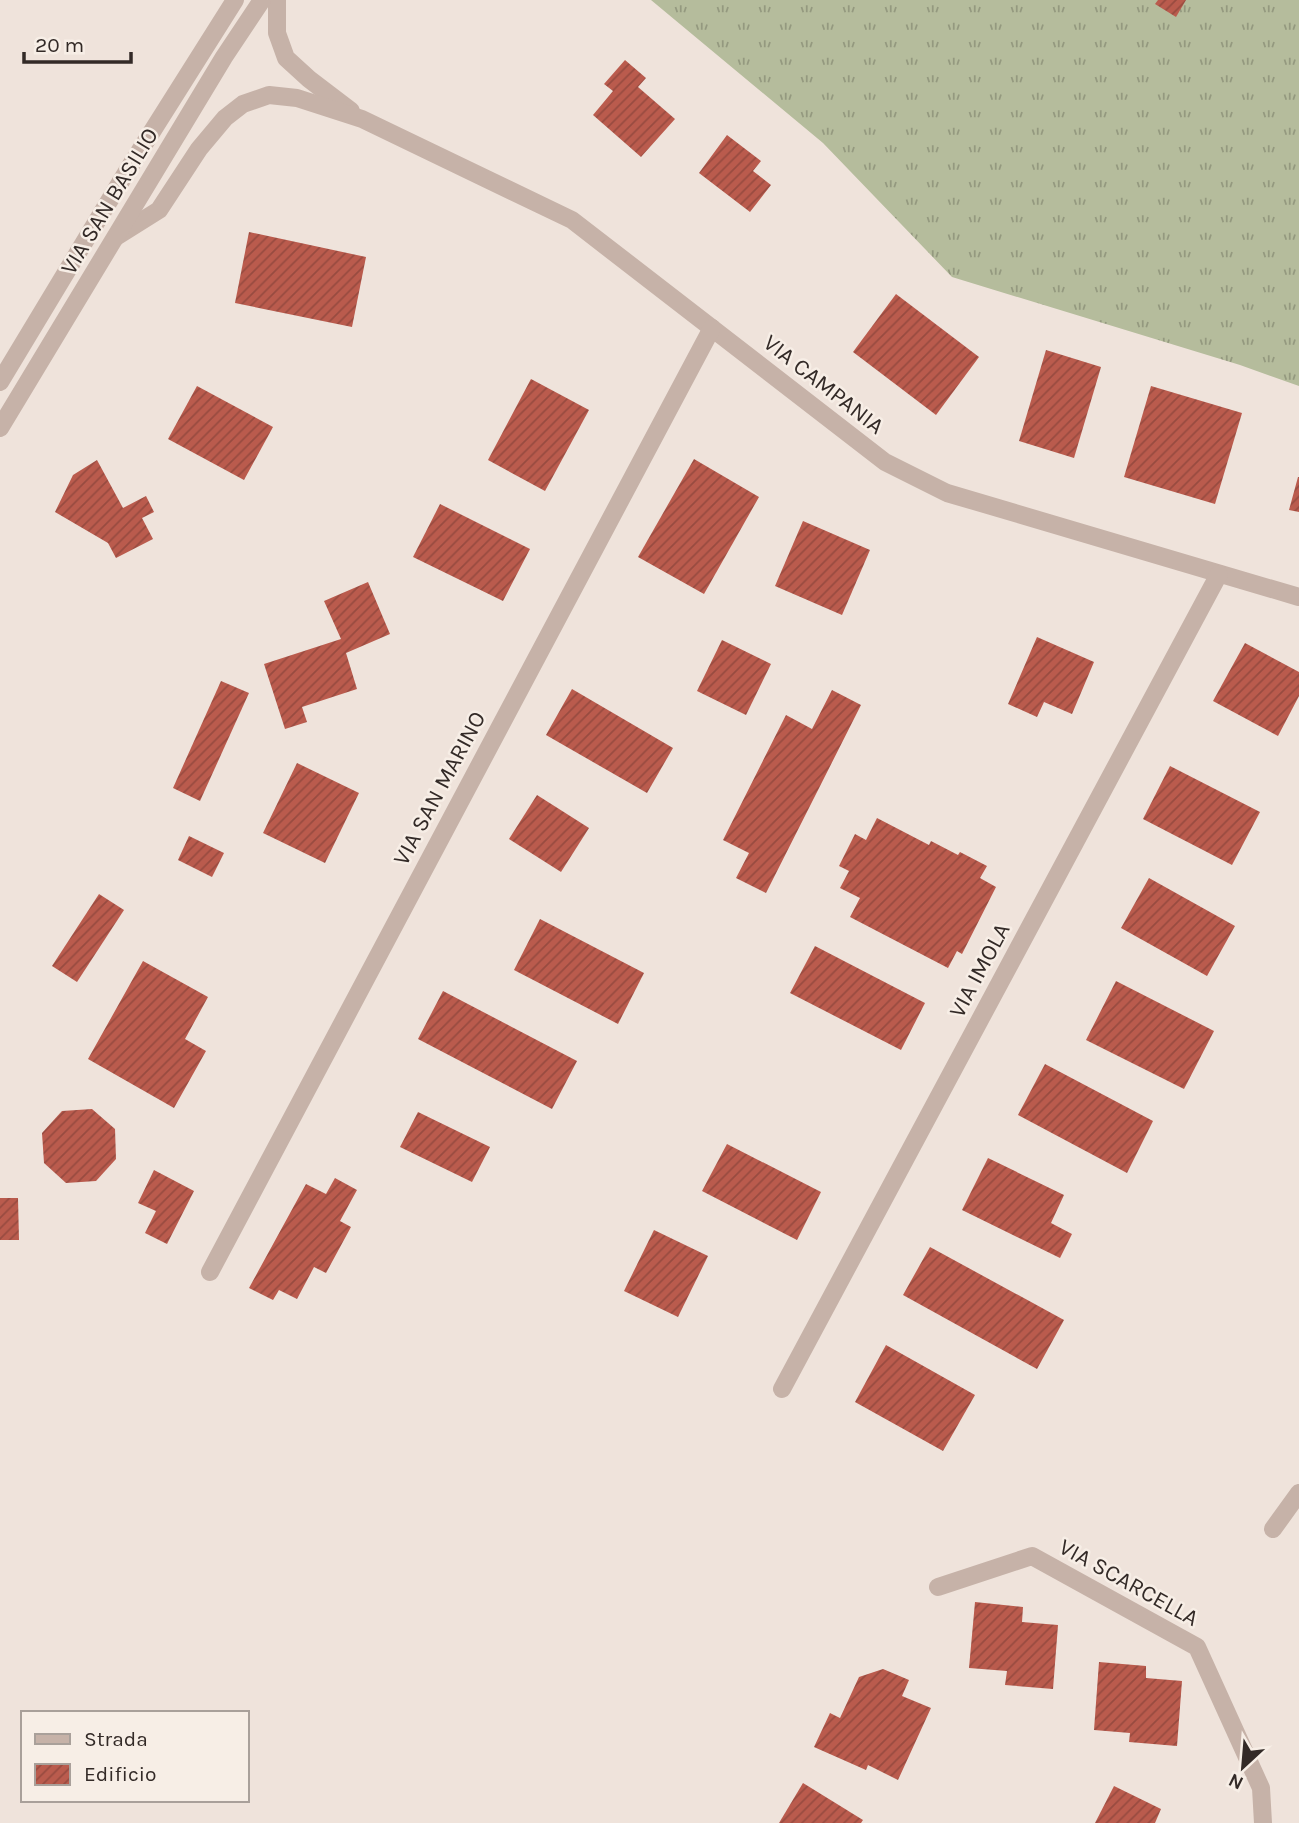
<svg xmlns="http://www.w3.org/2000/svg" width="1299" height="1823" font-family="Karla,sans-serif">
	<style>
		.grass { fill: url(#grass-tufts) }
		.building { fill: url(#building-hatch) }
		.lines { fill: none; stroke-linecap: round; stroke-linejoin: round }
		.minor { stroke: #c6b2a8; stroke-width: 18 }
		.labels { text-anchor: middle; stroke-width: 5; stroke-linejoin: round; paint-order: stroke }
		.street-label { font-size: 23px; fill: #332a27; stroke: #f7eee6 }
	</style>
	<defs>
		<pattern id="grass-tufts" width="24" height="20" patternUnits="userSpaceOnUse" patternTransform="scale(1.75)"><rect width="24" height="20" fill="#b5bc9c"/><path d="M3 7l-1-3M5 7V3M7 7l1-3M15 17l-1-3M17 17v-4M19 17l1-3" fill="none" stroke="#94997f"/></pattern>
		<pattern id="building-hatch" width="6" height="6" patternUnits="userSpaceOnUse" patternTransform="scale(1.75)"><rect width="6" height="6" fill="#ba5b4d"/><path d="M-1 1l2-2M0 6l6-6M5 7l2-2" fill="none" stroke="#984b40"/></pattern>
	</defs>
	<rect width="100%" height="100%" fill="#efe3db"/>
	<!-- grass -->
	<path class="grass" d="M651,0h648v386l-59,-21 -288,-88 -129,-134z"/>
	<!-- building -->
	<g class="building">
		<path d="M1158,0h28l-10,17 -21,-13z"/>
		<path d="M625,60l21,18 -8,9 37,32 -34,38 -48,-42 20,-24 -9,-7z"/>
		<path d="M727,135l34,26 -8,10 18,14 -21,27 -51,-39z"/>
		<path d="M249,232l117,25 -14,70 -117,-24z"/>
		<path d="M896,294l83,63 -43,58 -83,-63z"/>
		<path d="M1046,350l55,17 -27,91 -55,-17z"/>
		<path d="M531,379l58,31 -44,81 -57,-31z"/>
		<path d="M197,386l76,41 -29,53 -76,-41z"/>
		<path d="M1151,386l91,27 -27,91 -91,-27z"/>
		<path d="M694,459l65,38 -55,97 -66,-37z"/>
		<path d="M97,460l26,48 23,-12 8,16 -12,6 11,21 -37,19 -8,-15 -53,-31 18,-37z"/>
		<path d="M1298,477h1v35l-10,-2z"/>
		<path d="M440,504l90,45 -27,52 -90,-44z"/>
		<path d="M803,521l67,29 -28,65 -67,-29z"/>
		<path d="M368,582l22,52 -44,19 11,36 -55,18 5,15 -22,7 -21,-65 77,-25 -17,-38z"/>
		<path d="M1037,637l57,25 -22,52 -28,-12 -7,15 -29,-13z"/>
		<path d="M722,640l49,24 -25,51 -49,-24z"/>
		<path d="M1245,643l54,29v24l-21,40 -65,-35z"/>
		<path d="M221,681l28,12 -49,108 -27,-13z"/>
		<path d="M572,689l101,59 -26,45 -101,-58z"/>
		<path d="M832,690l29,15 -95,188 -30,-15 13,-25 -26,-13 63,-125 26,14z"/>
		<path d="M297,763l62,30 -34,70 -62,-30z"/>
		<path d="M1170,766l90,46 -28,53 -89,-46z"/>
		<path d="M537,795l52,33 -28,44 -52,-33z"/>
		<path d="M877,818l52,27 2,-4 27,14 2,-3 27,14 -7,12 16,9 -34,67 -5,-3 -9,17 -98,-51 10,-19 -20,-10 9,-17 -10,-5 16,-32 11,6z"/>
		<path d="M189,836l35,17 -12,24 -34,-17z"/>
		<path d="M1149,878l86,48 -28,50 -86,-48z"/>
		<path d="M99,894l25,16 -47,72 -25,-16z"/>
		<path d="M540,919l104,54 -26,51 -104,-54z"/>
		<path d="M815,946l110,57 -24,47 -111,-57z"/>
		<path d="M143,961l65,36 -23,42 21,12 -32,57 -86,-49z"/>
		<path d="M1116,981l98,50 -30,58 -98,-49z"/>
		<path d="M443,991l134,70 -25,48 -134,-70z"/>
		<path d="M1045,1064l108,57 -26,52 -109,-58z"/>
		<path d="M92,1109l23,20 1,30 -20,22 -30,2 -22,-20 -2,-30 20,-22z"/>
		<path d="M418,1112l72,35 -18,35 -72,-35z"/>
		<path d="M727,1144l94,48 -24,48 -95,-49z"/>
		<path d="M988,1158l76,37 -13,28 21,11 -12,24 -98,-48z"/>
		<path d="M154,1170l40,21 -27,53 -22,-11 11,-22 -18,-8z"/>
		<path d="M335,1178l22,12 -17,31 11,6 -25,46 -12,-6 -17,32 -18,-9 -6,10 -24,-12 57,-104 20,10z"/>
		<path d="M0,1198h18l1,42h-19z"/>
		<path d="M654,1230l54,26 -30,61 -54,-26z"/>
		<path d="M930,1247l134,73 -27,49 -134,-74z"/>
		<path d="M886,1345l89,50 -32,56 -88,-49z"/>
		<path d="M975,1602l48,5 -1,15 36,3 -5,64 -48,-4 2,-14 -38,-3z"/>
		<path d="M1099,1662l47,4v12l36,3 -5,65 -48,-4 1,-9 -36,-3z"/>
		<path d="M883,1669l26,11 -7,16 29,12 -33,72 -30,-15 -2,5 -52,-23 16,-34 10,5 19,-41z"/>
		<path d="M803,1783l60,37 -2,3h-82z"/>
		<path d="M1114,1786l47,23 -6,14h-60z"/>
	</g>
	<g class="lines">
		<!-- minor -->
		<g class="minor">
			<path d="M277,0v33l9,25 23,21 42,32"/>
			<path d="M116,237l43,-27 40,-61 26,-31 18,-14 26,-9 28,3 65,21 210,101 313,242 62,31 352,104"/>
			<path d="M0,382l129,-214 106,-168"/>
			<path d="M0,428l224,-371 38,-57"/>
			<path d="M210,1272l502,-944"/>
			<path d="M782,1389l437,-815"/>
			<path d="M1273,1529l26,-36"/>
			<path d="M938,1587l94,-31 165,91 64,141 2,35"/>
		</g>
	</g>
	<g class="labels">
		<!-- street labels -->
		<g class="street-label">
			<text transform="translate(109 201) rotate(-59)" y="8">VIA SAN BASILIO</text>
			<text transform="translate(824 384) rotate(38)" y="8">VIA CAMPANIA</text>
			<text transform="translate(439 788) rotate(-62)" y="8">VIA SAN MARINO</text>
			<text transform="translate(979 970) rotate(-62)" y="8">VIA IMOLA</text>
			<text transform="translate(1129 1582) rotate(29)" y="8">VIA SCARCELLA</text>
		</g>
	</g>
	<!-- legend -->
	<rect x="21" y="1711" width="228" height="91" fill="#f7eee6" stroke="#a9a09a" stroke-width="2"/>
	<rect x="35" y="1734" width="35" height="10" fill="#c6b2a8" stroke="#a9a09a" stroke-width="2"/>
	<text x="84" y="1746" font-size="21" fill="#332a27">Strada</text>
	<rect x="35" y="1764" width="35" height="21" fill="url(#building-hatch)" stroke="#a9a09a" stroke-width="2"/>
	<text x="84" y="1781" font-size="21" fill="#332a27">Edificio</text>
	<!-- north arrow -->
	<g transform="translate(1243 1767) rotate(206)" stroke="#f7eee6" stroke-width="5" paint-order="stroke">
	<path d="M0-5L12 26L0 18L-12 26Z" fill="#332a27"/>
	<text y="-10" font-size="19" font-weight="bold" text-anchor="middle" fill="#332a27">N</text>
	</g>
	<!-- scale -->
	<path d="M24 52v10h107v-10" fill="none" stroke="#332a27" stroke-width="3.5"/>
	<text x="35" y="52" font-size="21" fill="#332a27" stroke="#f7eee6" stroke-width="5" paint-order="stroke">20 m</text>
</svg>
